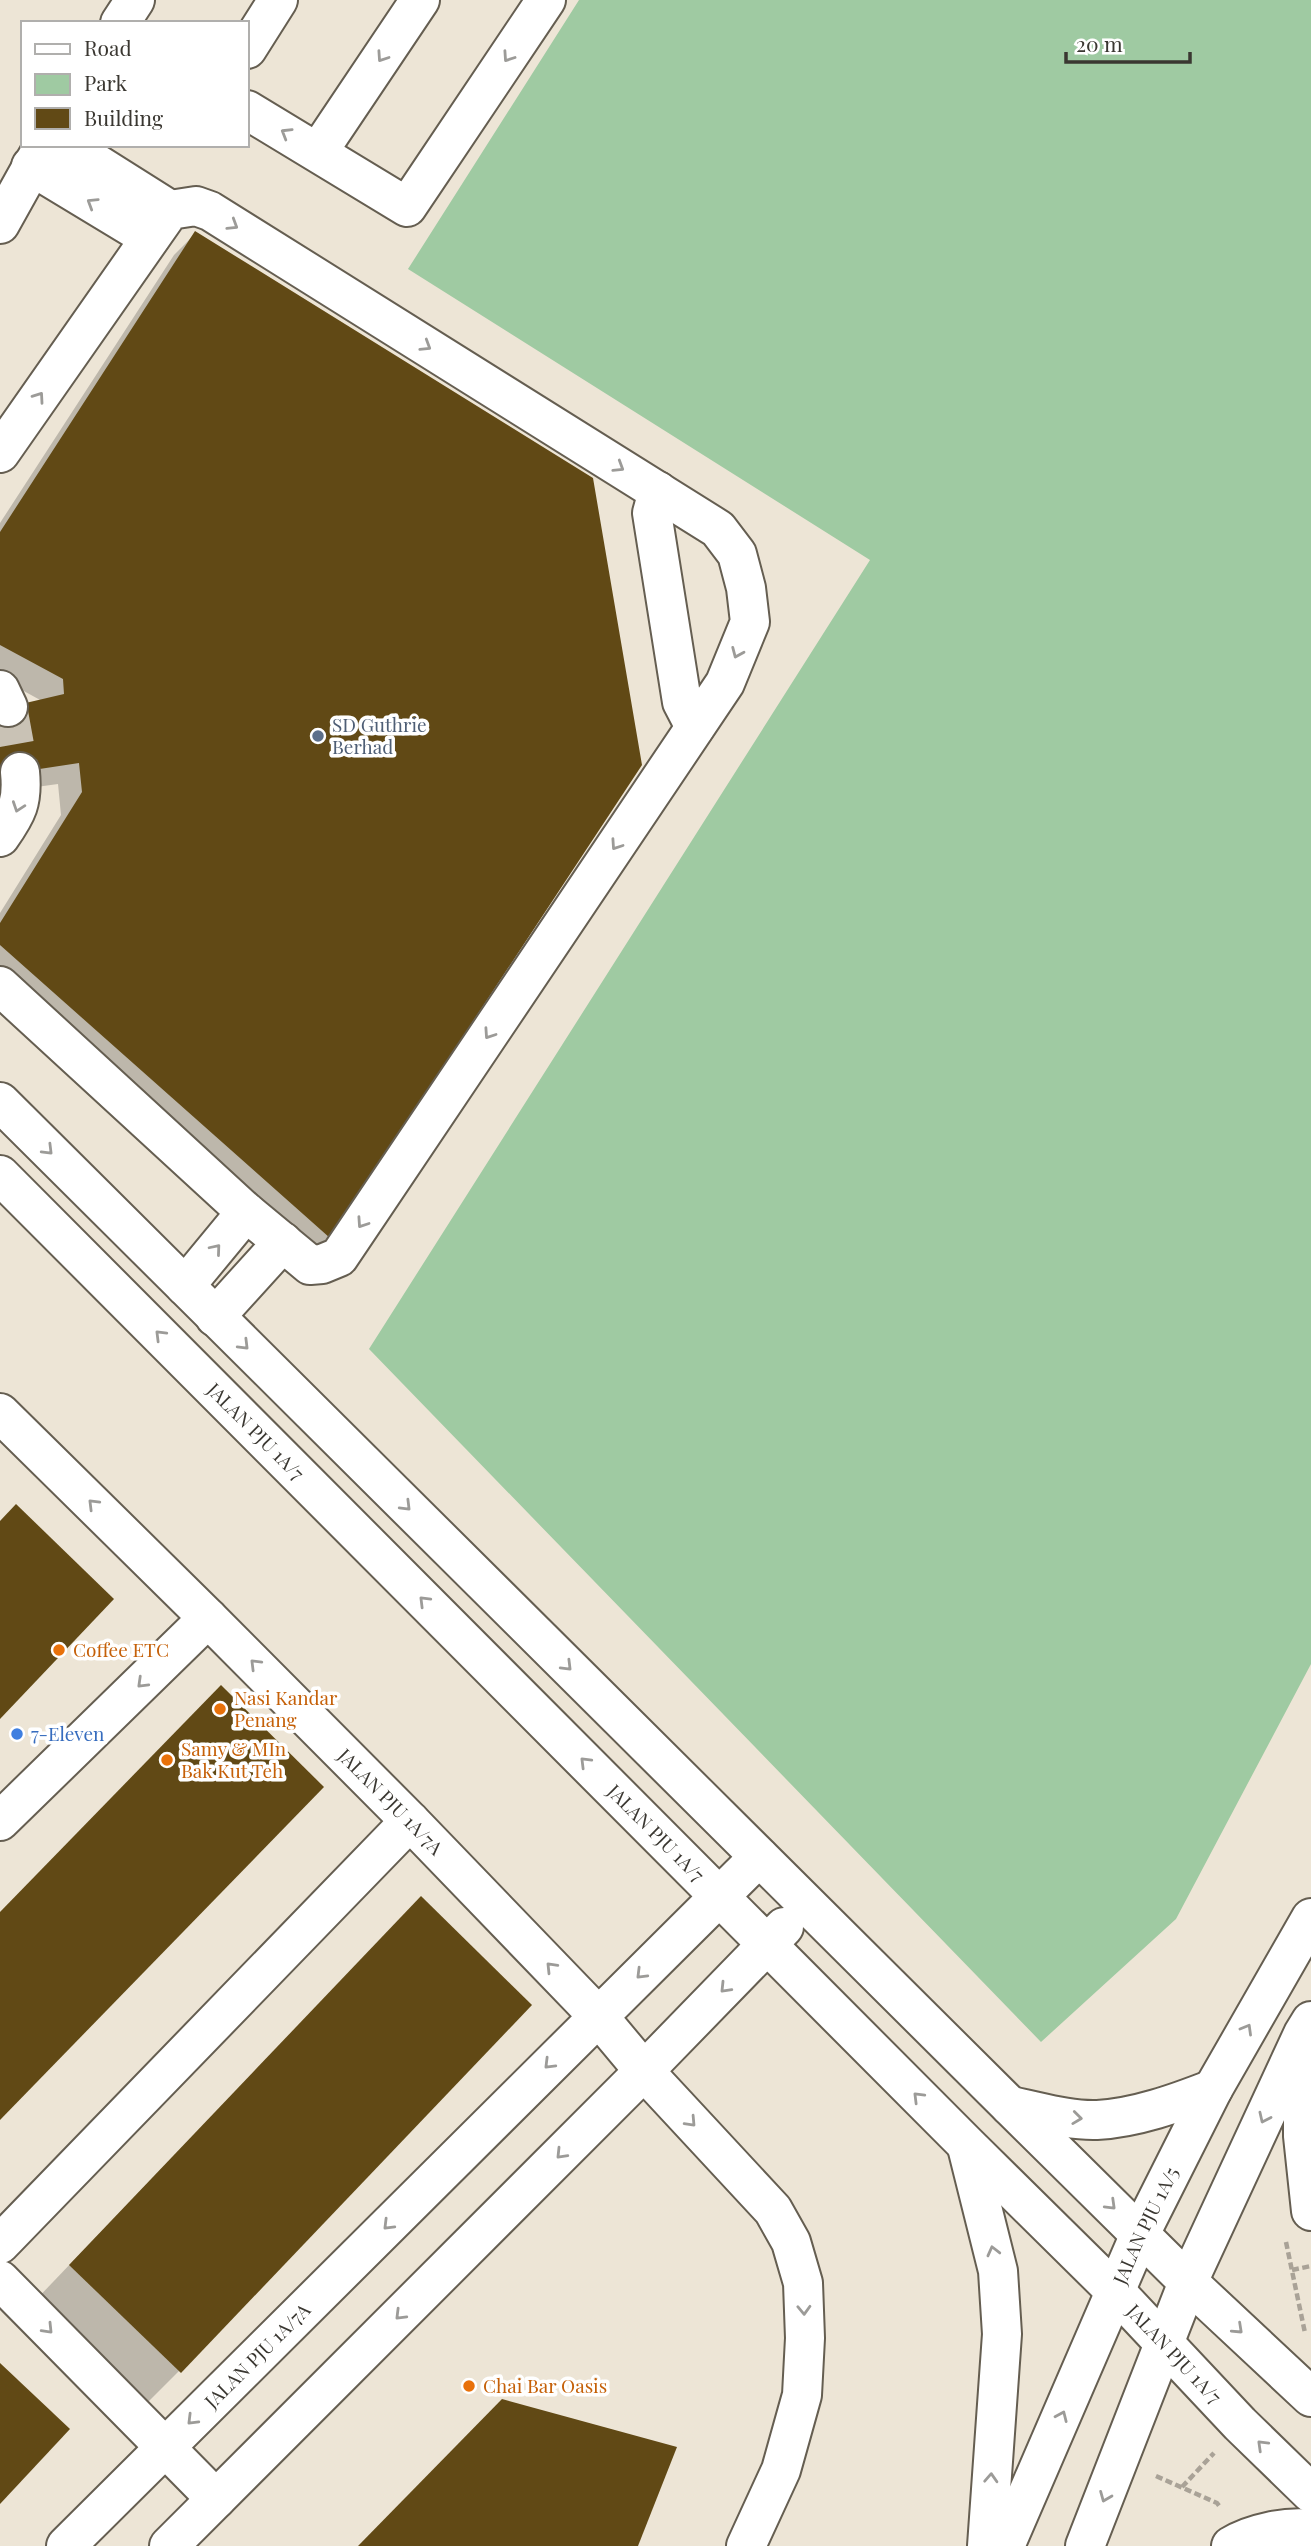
<svg xmlns="http://www.w3.org/2000/svg" width="1311" height="2546" font-family="'Playfair Display',serif">
	<style>
		.green { fill: #9fcaa2 }
		.shadow { fill: #0003 }
		.building { fill: #614915 }
		.lines { fill: none; stroke-linecap: round; stroke-linejoin: round }
		.minor-tunnel { stroke: #c9c2b5; stroke-width: 38; stroke-dasharray: 38 19; stroke-linecap: butt }
		.minor-casing { stroke: #655e51; stroke-width: 42 }
		.path { stroke: #a9a297; stroke-width: 4.5; stroke-dasharray: 7 3.5; stroke-linecap: butt }
		.minor { stroke: #fff; stroke-width: 38 }
		.oneway { stroke: #9c9b98 }
		.service-dot { fill: #5c6f8a; stroke: #fff; stroke-width: 2.5 }
		.food-dot { fill: #e8710a; stroke: #fff; stroke-width: 2.5 }
		.shop-dot { fill: #3f7fe0; stroke: #fff; stroke-width: 2.5 }
		.labels { text-anchor: middle; stroke-width: 7; stroke-linejoin: round; paint-order: stroke }
		.service-label { font-size: 19px; fill: #4e5e75; stroke: #fff; text-anchor: start }
		.street-label { font-size: 19px; fill: #3a3731; stroke: #fff }
		.food-label { font-size: 19px; fill: #c56008; stroke: #fff; text-anchor: start }
		.shop-label { font-size: 19px; fill: #366cbe; stroke: #fff; text-anchor: start }
	</style>
	<rect width="100%" height="100%" fill="#ede5d6"/>
	<!-- green -->
	<path class="green" d="M579,0h732v1664l-135,255 -135,123 -672,-693 501,-789 -462,-291z"/>
	<!-- shadow -->
	<g class="shadow">
		<path d="M196,233l444,532 -312,472 -21,22 -307,-273v-73l61,-98 -3,-31 -58,8v-81l42,-10 -42,-23v-155l174,-268z"/>
		<path d="M382,1938l-203,433 -39,39 -109,-105z"/>
	</g>
	<!-- building -->
	<g class="building">
		<path d="M195,231l398,247 49,287 -312,473 -330,-293v-22l82,-131 -3,-29 -79,12v-66l64,-15 -1,-15 -63,-34v-113z"/>
		<path d="M16,1504l98,95 -114,120v-198z"/>
		<path d="M221,1685l103,102 -324,333v-208z"/>
		<path d="M421,1896l111,109 -351,368 -112,-108z"/>
		<path d="M0,2363l70,66 -70,75z"/>
		<path d="M502,2399l175,48 -39,99h-280z"/>
	</g>
	<g class="lines">
		<!-- minor-tunnel -->
		<path class="minor-tunnel" d="M8,707l12,65"/>
		<!-- minor casing -->
		<g class="minor-casing">
			<g id="minor">
				<path d="M120,23l15,-23"/>
				<path d="M247,49l31,-49"/>
				<path d="M247,110l160,97 139,-207"/>
				<path d="M67,145l103,65"/>
				<path d="M318,152l102,-152"/>
				<path d="M31,166l119,72"/>
				<path d="M0,224l44,-79"/>
				<path d="M0,453l170,-243 26,-4 14,5 508,318 19,25 9,34 4,34 -25,61 -386,574 -17,7 -12,1 -64,-53 -246,-226"/>
				<path d="M658,491l-6,22 30,189 13,25"/>
				<path d="M0,690l8,17"/>
				<path d="M0,837c17,-24 23,-35 20,-65"/>
				<path d="M0,1102l1010,1004 178,176 123,115"/>
				<path id="s1" d="M0,1175l967,970 149,147 124,132 71,69"/>
				<path d="M185,1286l61,-74"/>
				<path d="M215,1317l68,-75"/>
				<path id="s2" d="M0,1413l208,205 202,203 188,195 46,55 129,139 18,32 12,41 2,55 -3,57 -21,75 -35,76"/>
				<path d="M0,1821l208,-203"/>
				<path d="M1303,2046v90l8,75"/>
				<path d="M1010,2106c27,5 58,15 87,14 39,-2 80,-17 116,-31"/>
				<path d="M967,2147l31,124 4,63 -15,212"/>
				<path d="M0,2244l410,-423"/>
				<path d="M0,2280l216,219"/>
				<path id="s3" d="M66,2546l693,-689"/>
				<path d="M169,2546l475,-475 140,-144"/>
				<path id="s4" d="M1005,2546l135,-312 73,-145 98,-171"/>
				<path d="M1085,2546l103,-264 115,-248 8,-13"/>
				<path d="M1231,2546c21,-13 56,-20 80,-17"/>
			</g>
		</g>
		<!-- path -->
		<g class="path">
			<path d="M1286,2242l19,91"/>
			<path d="M1292,2270l19,-4"/>
			<path d="M1156,2476l61,27 3,4"/>
			<path d="M1182,2487l32,-34"/>
		</g>
		<!-- minor -->
		<use href="#minor" class="minor"/>
	</g>
	<!-- one-way arrows -->
	<defs><path id="oneway-chevron" d="M-2-3.5L2.5 0L-2 3.5" fill="none" stroke-width="1.6" stroke-linecap="round" stroke-linejoin="round" transform="scale(1.75)"/></defs>
	<g class="oneway">
		<use href="#oneway-chevron" transform="translate(382 57) rotate(124)"/>
		<use href="#oneway-chevron" transform="translate(508 57) rotate(124)"/>
		<use href="#oneway-chevron" transform="translate(286 133) rotate(-149)"/>
		<use href="#oneway-chevron" transform="translate(92 203) rotate(-148)"/>
		<use href="#oneway-chevron" transform="translate(233 225) rotate(32)"/>
		<use href="#oneway-chevron" transform="translate(426 346) rotate(32)"/>
		<use href="#oneway-chevron" transform="translate(39 397) rotate(-55)"/>
		<use href="#oneway-chevron" transform="translate(619 467) rotate(32)"/>
		<use href="#oneway-chevron" transform="translate(737 653) rotate(113)"/>
		<use href="#oneway-chevron" transform="translate(18 807) rotate(109)"/>
		<use href="#oneway-chevron" transform="translate(616 845) rotate(124)"/>
		<use href="#oneway-chevron" transform="translate(489 1034) rotate(124)"/>
		<use href="#oneway-chevron" transform="translate(48 1150) rotate(45)"/>
		<use href="#oneway-chevron" transform="translate(362 1223) rotate(124)"/>
		<use href="#oneway-chevron" transform="translate(216 1249) rotate(-50)"/>
		<use href="#oneway-chevron" transform="translate(160 1335) rotate(-135)"/>
		<use href="#oneway-chevron" transform="translate(244 1345) rotate(45)"/>
		<use href="#oneway-chevron" transform="translate(93 1504) rotate(-135)"/>
		<use href="#oneway-chevron" transform="translate(406 1506) rotate(45)"/>
		<use href="#oneway-chevron" transform="translate(424 1601) rotate(-135)"/>
		<use href="#oneway-chevron" transform="translate(255 1664) rotate(-135)"/>
		<use href="#oneway-chevron" transform="translate(567 1666) rotate(45)"/>
		<use href="#oneway-chevron" transform="translate(142 1683) rotate(136)"/>
		<use href="#oneway-chevron" transform="translate(585 1762) rotate(-135)"/>
		<use href="#oneway-chevron" transform="translate(551 1967) rotate(-134)"/>
		<use href="#oneway-chevron" transform="translate(641 1974) rotate(135)"/>
		<use href="#oneway-chevron" transform="translate(725 1988) rotate(134)"/>
		<use href="#oneway-chevron" transform="translate(1247 2029) rotate(-60)"/>
		<use href="#oneway-chevron" transform="translate(549 2064) rotate(135)"/>
		<use href="#oneway-chevron" transform="translate(918 2097) rotate(-135)"/>
		<use href="#oneway-chevron" transform="translate(1077 2118) rotate(7)"/>
		<use href="#oneway-chevron" transform="translate(1264 2118) rotate(115)"/>
		<use href="#oneway-chevron" transform="translate(691 2122) rotate(47)"/>
		<use href="#oneway-chevron" transform="translate(561 2154) rotate(134)"/>
		<use href="#oneway-chevron" transform="translate(1111 2205) rotate(44)"/>
		<use href="#oneway-chevron" transform="translate(388 2225) rotate(135)"/>
		<use href="#oneway-chevron" transform="translate(993 2251) rotate(-104)"/>
		<use href="#oneway-chevron" transform="translate(804 2310) rotate(88)"/>
		<use href="#oneway-chevron" transform="translate(400 2315) rotate(135)"/>
		<use href="#oneway-chevron" transform="translate(48 2329) rotate(46)"/>
		<use href="#oneway-chevron" transform="translate(1238 2329) rotate(43)"/>
		<use href="#oneway-chevron" transform="translate(1062 2416) rotate(-66)"/>
		<use href="#oneway-chevron" transform="translate(192 2420) rotate(135)"/>
		<use href="#oneway-chevron" transform="translate(1262 2445) rotate(-136)"/>
		<use href="#oneway-chevron" transform="translate(991 2478) rotate(-87)"/>
		<use href="#oneway-chevron" transform="translate(1105 2497) rotate(112)"/>
	</g>
	<!-- markers -->
	<circle class="service-dot" cx="318" cy="736" r="7"/>
	<g class="food-dot">
		<circle cx="59" cy="1650" r="7"/>
		<circle cx="220" cy="1709" r="7"/>
		<circle cx="167" cy="1760" r="7"/>
		<circle cx="469" cy="2386" r="7"/>
	</g>
	<circle class="shop-dot" cx="17" cy="1734" r="7"/>
	<g class="labels">
		<!-- service labels -->
		<g class="service-label">
			<text x="332" y="732">SD Guthrie<tspan x="332" dy="22">Berhad</tspan></text>
		</g>
		<!-- street labels -->
		<g class="street-label">
			<text dy="7" stroke="none"><textPath href="#s1" startOffset="362">JALAN PJU 1A/7</textPath></text>
			<text dy="7" stroke="none"><textPath href="#s2" startOffset="551">JALAN PJU 1A/7A</textPath></text>
			<text dy="7" stroke="none"><textPath href="#s1" startOffset="929">JALAN PJU 1A/7</textPath></text>
			<text dy="7" stroke="none"><textPath href="#s4" startOffset="350">JALAN PJU 1A/5</textPath></text>
			<text dy="7" stroke="none"><textPath href="#s1" startOffset="1664">JALAN PJU 1A/7</textPath></text>
			<text dy="7" stroke="none"><textPath href="#s3" startOffset="270">JALAN PJU 1A/7A</textPath></text>
		</g>
		<!-- food labels -->
		<g class="food-label">
			<text x="73" y="1657">Coffee ETC</text>
			<text x="234" y="1705">Nasi Kandar<tspan x="234" dy="22">Penang</tspan></text>
			<text x="181" y="1756">Samy &amp; MIn<tspan x="181" dy="22">Bak Kut Teh</tspan></text>
			<text x="483" y="2393">Chai Bar Oasis</text>
		</g>
		<!-- shop labels -->
		<g class="shop-label">
			<text x="31" y="1741">7-Eleven</text>
		</g>
	</g>
	<!-- legend -->
	<rect x="21" y="21" width="228" height="126" fill="#ffffff" stroke="#b0afad" stroke-width="2"/>
	<rect x="35" y="44" width="35" height="10" fill="#ffffff" stroke="#b0afad" stroke-width="2"/>
	<text x="84" y="56" font-size="21" fill="#3a3731">Road</text>
	<rect x="35" y="74" width="35" height="21" fill="#9fcaa2" stroke="#b0afad" stroke-width="2"/>
	<text x="84" y="91" font-size="21" fill="#3a3731">Park</text>
	<rect x="35" y="108" width="35" height="21" fill="#614915" stroke="#b0afad" stroke-width="2"/>
	<text x="84" y="126" font-size="21" fill="#3a3731">Building</text>
	<!-- scale -->
	<path d="M1066 52v10h124v-10" fill="none" stroke="#3a3731" stroke-width="3.5"/>
	<text x="1076" y="52" font-size="21" fill="#3a3731" stroke="#ffffff" stroke-width="5" paint-order="stroke">20 m</text>
</svg>
